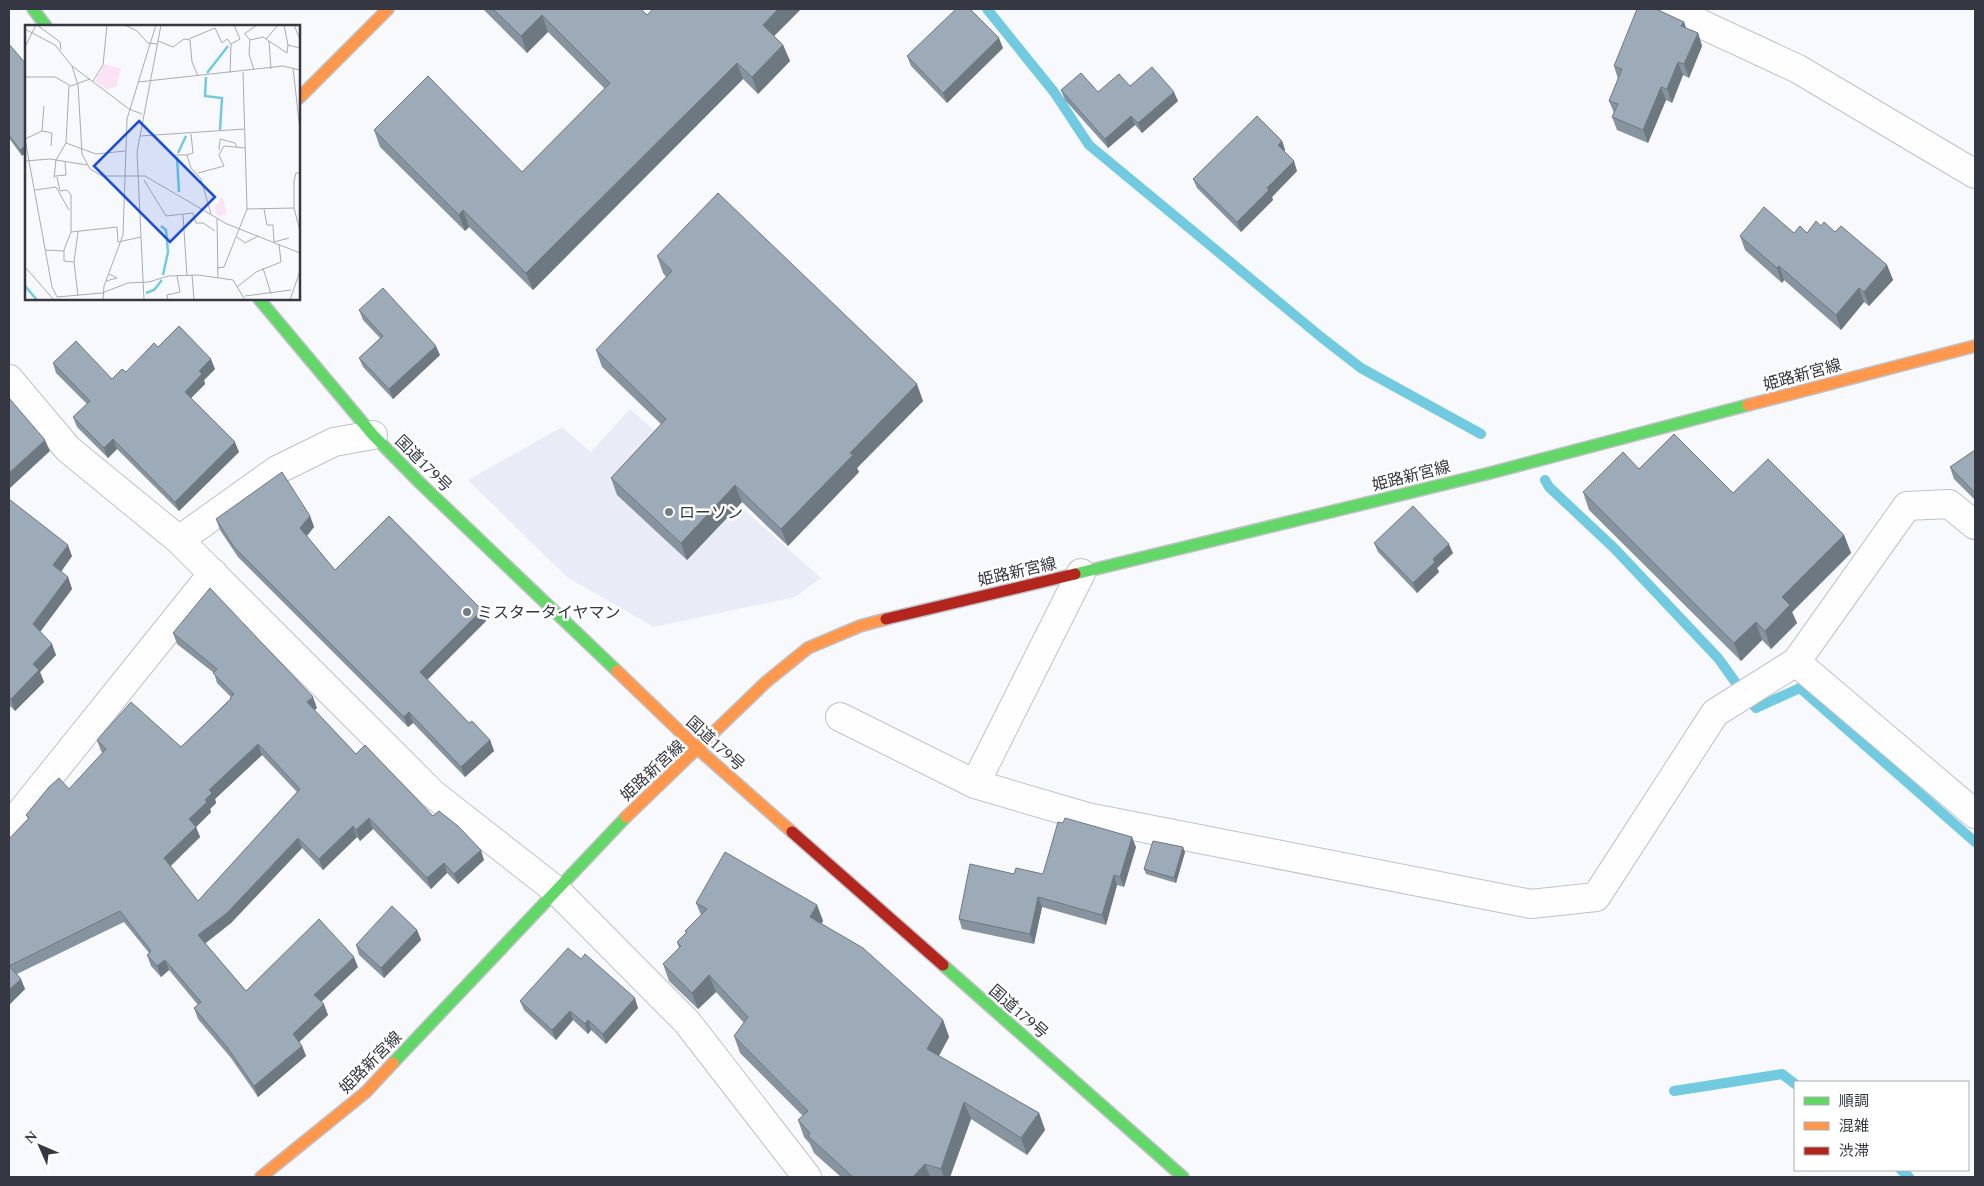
<svg xmlns="http://www.w3.org/2000/svg" width="1984" height="1186" font-family="Spectral,'Noto Sans JP',serif">
	<style>
		.built { fill: #e9ebf6 }
		.lines { fill: none; stroke-linecap: round; stroke-linejoin: round }
		.stream { stroke: #72cae1; stroke-width: 10 }
		.street-casing { stroke: #c0c2c9; stroke-width: 30 }
		.fast-casing { stroke: #c0c2c9; stroke-width: 14 }
		.slow-casing { stroke: #c0c2c9; stroke-width: 14 }
		.jam-casing { stroke: #c0c2c9; stroke-width: 14 }
		.street { stroke: #fefeff; stroke-width: 28 }
		.fast { stroke: #63d668; stroke-width: 11 }
		.slow { stroke: #ff974d; stroke-width: 11 }
		.jam { stroke: #b3261e; stroke-width: 11 }
		.wall { fill: #87939e; fill-rule: evenodd }
		.shaded-wall { fill: #6e7881 }
		.building { fill: #9dabb8; stroke: #6e7881; fill-rule: evenodd }
		.poi-dot { fill: #797b84; stroke: #fff; stroke-width: 2 }
		.labels { text-anchor: middle; stroke-width: 5; stroke-linejoin: round; paint-order: stroke }
		.street-label { font-size: 16px; fill: #353743; stroke: #fff }
		.poi-label { font-size: 16px; fill: #353743; stroke: #fff; text-anchor: start }
		.inset-river { fill: none; stroke: #72cae1; stroke-width: 2.5 }
		.inset-road { fill: none; stroke: #aaabb3; stroke-width: 1 }
		.view { fill: #1d4ed8; fill-opacity: 0.15; stroke: #1d4ed8; stroke-width: 2.5 }
		.inset-edge { fill: none; stroke: #353743; stroke-width: 2.5 }
	</style>
	<rect width="100%" height="100%" fill="#f8f9fd"/>
	<!-- built -->
	<path class="built" d="M630,409l191,169 -26,19 -141,30 -87,-50 -99,-97 94,-53 29,25z"/>
	<g class="lines">
		<!-- stream -->
		<g class="stream">
			<path d="M987,9l67,83 35,53 232,192 40,31 120,66"/>
			<path d="M1545,480l4,7 65,61 104,110 18,25"/>
			<path d="M1751,702l5,6 44,-20 175,154"/>
			<path d="M1674,1091l108,-17 13,10"/>
			<path d="M1901,1170l8,7"/>
		</g>
		<!-- street casing -->
		<g class="street-casing">
			<g id="street">
				<path d="M1669,9l129,60 177,105"/>
				<path d="M9,379l59,70 111,91 254,254 124,97 130,131 120,155"/>
				<path d="M179,540l98,-70 57,-28 39,-7"/>
				<path d="M1796,662l179,152"/>
				<path d="M840,717l135,67 112,33 444,87 65,-7 119,-184 81,-51 111,-156 42,-2 26,21"/>
				<path d="M975,784l106,-211"/>
				<path d="M9,827l204,-254"/>
			</g>
		</g>
		<!-- fast casing -->
		<g class="fast-casing">
			<g id="fast">
				<path d="M33,9l13,17"/>
				<path d="M259,299l114,136 47,48 197,188"/>
				<path d="M1075,574l415,-101 258,-68"/>
				<path d="M943,965l240,212"/>
				<path d="M393,1063l233,-246"/>
			</g>
		</g>
		<!-- slow casing -->
		<g class="slow-casing">
			<g id="slow">
				<path d="M299,98l89,-89"/>
				<path d="M1748,405l227,-59"/>
				<path d="M617,671l81,78 94,83"/>
				<path d="M626,817l140,-135 42,-34 52,-22 26,-7"/>
				<path d="M261,1177l105,-85 27,-29"/>
			</g>
		</g>
		<!-- jam casing -->
		<g class="jam-casing">
			<g id="jam">
				<path d="M886,619l189,-45"/>
				<path d="M792,832l151,133"/>
			</g>
		</g>
		<!-- street -->
		<use href="#street" class="street"/>
		<!-- fast -->
		<use href="#fast" class="fast"/>
		<!-- slow -->
		<use href="#slow" class="slow"/>
		<!-- jam -->
		<use href="#jam" class="jam"/>
	</g>
	<!-- wall -->
	<g class="wall">
		<path d="M483,9h158l6,6 6,-6h148l-27,27 9,9 7,16 -32,33 -15,-15 -210,211 -64,-63 -4,4 -85,-84 -6,-17 148,42 83,-83 -57,-57 -21,21z"/>
		<path d="M1658,10l26,12 2,6 12,5 4,13 -13,32 -6,-3 -11,28 -6,-3 -18,43 -31,-13 -5,-13 2,-4 -5,-12 9,-22 -4,-13z"/>
		<path d="M9,44l13,112 -13,-18z"/>
		<path d="M1003,48l-56,55 -36,-37 -4,-10z"/>
		<path d="M1130,86l48,15 -36,32 -7,-8 -27,23 -43,-48 -4,-10 37,2z"/>
		<path d="M1282,141l3,9 -1,2 13,19 -25,26 1,3 -32,32 -44,-44 -4,-9z"/>
		<path d="M1821,226l14,6 52,33 6,15 -24,26 -5,-4 -23,28 -57,-50 -2,3 -37,-33 -5,-14 54,-3h13z"/>
		<path d="M657,256l266,145 -66,67 2,4 -71,74 -46,-44 -55,58 -70,-65 -6,-17 50,-54 -59,-57 -6,-17 70,-73 -3,-4z"/>
		<path d="M359,310l81,45 -47,44 -30,-32 -4,-9 21,-20 -17,-18z"/>
		<path d="M158,347l57,22 -11,11 1,4 -14,14 48,54 -60,59 -62,-62 -9,9 -31,-31 -4,-10 14,-13 -31,-31 -3,-10 59,16 14,-7z"/>
		<path d="M1975,450v50l-21,-21 -4,-12z"/>
		<path d="M1639,469l94,24 111,42 7,18 -59,59 5,11 -26,26 -9,-9 -21,21 -152,-151 -6,-18z"/>
		<path d="M9,499l63,57 -11,16 7,5 4,12 -32,43 16,23 -16,17 4,10 -29,29 -6,-6z"/>
		<path d="M310,516l4,11 -7,9 28,34 151,51 -59,59 42,43 21,17 4,11 -29,26 -52,-54 -5,4 -170,-170 -18,-27 -4,-11z"/>
		<path d="M1374,543l79,10 -16,15 2,4 -22,21 -39,-41z"/>
		<path d="M173,633l144,75 -3,2 42,44 77,62 51,44 -26,24 -11,-11 -16,16 -58,-60 -13,12 -3,-4 -34,33 -21,-22 -71,75 -26,20 41,48 112,-24 -37,35 7,13 -29,27 3,4 4,10 -48,41 -27,-39 -33,-39 -4,-11 4,-3 -29,-35 -8,7 -10,-11 -4,-11 2,-2 -25,-31 -107,52 8,15 -16,16v-166l19,-20 -2,-4 43,-26 34,-36 -2,-2 -4,-11 84,7 49,-48v-1l1,-1 -14,-14 -3,-10 -37,-29zM262,755l35,37 -99,109 -27,-35 29,-29 -4,-10 15,-15 -1,-3 6,-6 -1,-4z"/>
		<path d="M1136,847l-12,40 -7,-2 -11,40 -64,-18 -8,37 -72,-15 -3,-10 84,-45z"/>
		<path d="M1185,852l-9,31 -30,-9 -2,-5z"/>
		<path d="M696,903l121,2 6,16 -2,3 122,96 6,17 -10,19 100,57 6,17 -18,25 -56,-36 -21,58h-109l-27,-24 -4,-9 -6,-7 -6,-17 5,-4 -63,-63 -6,-17 10,-13 -28,-31 -18,17 -29,-28 -6,-17 16,-16 -2,-6 9,-9 -1,-2 16,-16z"/>
		<path d="M417,930l4,10 -37,38 -25,-23 -3,-10z"/>
		<path d="M581,959l57,49 -32,36 -15,-14 -3,4 -15,-14 -17,20 -32,-30 -4,-9z"/>
	</g>
	<!-- shaded-wall -->
	<g class="shaded-wall">
		<path d="M778,9h23l-32,32 -6,-16z"/>
		<path d="M542,15l6,17 -21,21 -6,-17z"/>
		<path d="M1684,22l4,13 -7,-9z"/>
		<path d="M1698,33l4,13 -13,32 -5,-14z"/>
		<path d="M999,38l4,10 -56,55 -4,-10z"/>
		<path d="M783,45l7,16 -32,33 -6,-17z"/>
		<path d="M1678,62l5,13 -11,28 -5,-14z"/>
		<path d="M737,63l6,16 -210,211 -7,-17z"/>
		<path d="M1661,87l5,13 -18,43 -5,-13z"/>
		<path d="M1174,92l4,9 -36,32 -4,-10z"/>
		<path d="M1131,116l4,9 -27,23 -3,-9z"/>
		<path d="M1282,141l3,9 -4,5 -3,-10z"/>
		<path d="M26,145v8l-4,3 -2,-6z"/>
		<path d="M1294,161l3,10 -25,26 1,3 -32,32 -4,-10 30,-34z"/>
		<path d="M463,210l6,17 -4,4 -6,-16z"/>
		<path d="M1887,265l6,15 -24,26 -5,-14z"/>
		<path d="M1779,266l5,14 -2,3 -5,-15z"/>
		<path d="M1859,288l5,14 -23,28 -5,-15z"/>
		<path d="M436,346l4,9 -47,44 -4,-10z"/>
		<path d="M211,359l4,10 -11,11 1,4 -17,17 -3,-9 14,-21z"/>
		<path d="M917,384l6,17 -66,67 2,4 -71,74 -7,-17 69,-76z"/>
		<path d="M113,439l4,10 -9,9 -4,-10z"/>
		<path d="M45,440l5,11 -41,38v-16z"/>
		<path d="M235,442l4,10 -60,59 -4,-9z"/>
		<path d="M735,485l7,17 -55,58 -6,-17z"/>
		<path d="M310,516l4,11 -10,12 -4,-11z"/>
		<path d="M1844,535l7,18 -59,59 5,11 -26,26 -6,-18 17,-34z"/>
		<path d="M1449,544l4,9 -16,15 2,4 -22,21 -4,-10 20,-24z"/>
		<path d="M68,545l4,11 -15,21 -4,-12z"/>
		<path d="M68,577l4,12 -35,47 -4,-12z"/>
		<path d="M482,610l4,11 -62,62 -4,-11z"/>
		<path d="M1756,622l6,18 -21,21 -7,-18z"/>
		<path d="M52,644l4,11 -16,17 4,10 -29,29 -4,-12 22,-35z"/>
		<path d="M313,697l4,11 -6,5 -4,-11z"/>
		<path d="M409,712l4,11 -5,4 -4,-10z"/>
		<path d="M490,740l4,11 -29,26 -4,-10z"/>
		<path d="M258,744l4,11 -47,44 1,4 -6,6 1,3 -15,15 4,10 -32,31 -4,-10 25,-39 16,-19 4,-10z"/>
		<path d="M369,818l4,11 -13,12 -4,-11z"/>
		<path d="M353,826l4,11 -34,33 -4,-11z"/>
		<path d="M1132,837l4,10 -12,40 -4,-10z"/>
		<path d="M298,838l4,10 -71,75 -29,23 -4,-11z"/>
		<path d="M1183,847l2,5 -9,31 -2,-5z"/>
		<path d="M481,850l3,10 -26,24 -4,-10z"/>
		<path d="M444,863l3,10 -16,16 -4,-11z"/>
		<path d="M1114,875l3,10 -11,40 -4,-10z"/>
		<path d="M1038,897l4,10 -8,37 -4,-10z"/>
		<path d="M817,905l6,16 -7,13 -6,-17z"/>
		<path d="M417,930l4,10 -37,38 -3,-10z"/>
		<path d="M354,957l4,10 -40,38 -4,-10z"/>
		<path d="M165,960l4,10 -8,7 -4,-11z"/>
		<path d="M709,975l7,17 -18,17 -6,-16z"/>
		<path d="M21,979l4,10 -16,16v-15z"/>
		<path d="M635,998l3,10 -32,36 -3,-10z"/>
		<path d="M324,1004l4,11 -32,30 -3,-11z"/>
		<path d="M570,1011l3,9 -17,20 -4,-10z"/>
		<path d="M588,1020l3,10 -3,4 -3,-10z"/>
		<path d="M943,1020l6,17 -16,29 -6,-17z"/>
		<path d="M302,1046l4,10 -48,41 -4,-11z"/>
		<path d="M964,1102l7,17 -21,58h-6l-3,-8z"/>
		<path d="M1039,1113l6,17 -18,25 -6,-17z"/>
		<path d="M925,1164l5,13h-17z"/>
	</g>
	<!-- building -->
	<g class="building">
		<path d="M493,9h148l6,6 6,-6h125l-15,16 20,20 -31,32 -15,-14 -211,210 -63,-63 -4,5 -85,-85 54,-54 94,96 88,-89 -68,-68 -21,21z"/>
		<path d="M956,9h14l29,29 -56,55 -36,-37z"/>
		<path d="M1637,9h19l28,13 -3,4 17,7 -14,31 -6,-2 -11,27 -6,-2 -18,43 -31,-13 6,-13 -9,-3 13,-32 -8,-3z"/>
		<path d="M9,44l17,20v81l-6,5 -11,-15z"/>
		<path d="M1152,67l22,25 -36,31 -7,-7 -26,23 -44,-49 20,-17 17,19 21,-18 11,12z"/>
		<path d="M1257,116l25,25 -4,4 16,16 -27,27 2,2 -32,32 -44,-43z"/>
		<path d="M718,193l199,191 -67,69 3,2 -72,74 -46,-44 -54,58 -70,-65 55,-59 -70,-69 76,-79 -15,-15z"/>
		<path d="M1764,207l30,26 6,-7 7,7 9,-12 5,5 3,-4 11,10 6,-6 46,39 -23,27 -5,-4 -23,27 -57,-49 -2,2 -37,-32z"/>
		<path d="M383,288l53,58 -47,43 -30,-31 24,-22 -24,-26z"/>
		<path d="M179,326l32,33 -12,12 3,3 -17,18 50,50 -60,60 -62,-63 -9,9 -31,-31 17,-16 -37,-38 23,-22 36,38 10,-10 4,3 28,-29 4,4z"/>
		<path d="M9,398l36,42 -36,33z"/>
		<path d="M1674,434l59,59 35,-34 76,76 -62,62 8,8 -25,26 -9,-9 -22,21 -151,-151 40,-40 16,17z"/>
		<path d="M1975,450v43l-25,-26z"/>
		<path d="M282,472l28,44 -10,12 35,42 54,-54 93,94 -62,62 49,51 3,-2 18,19 -29,27 -52,-55 -5,5 -170,-170 -18,-28z"/>
		<path d="M9,499l59,46 -15,20 15,12 -35,47 19,20 -19,20 6,6 -28,29 -2,-2z"/>
		<path d="M1413,506l36,38 -16,15 2,3 -22,21 -39,-40z"/>
		<path d="M210,588l103,109 -6,5 49,52 9,-9 68,71 6,-5 19,15 23,24 -27,24 -10,-11 -17,15 -58,-60 -13,12 -3,-4 -34,33 -21,-21 -71,75 -29,22 48,56 73,-72 35,38 -40,38 10,9 -31,30 9,12 -48,40 -27,-39 -33,-39 7,-6 -36,-42 -8,6 -10,-11 4,-4 -31,-40 -111,55 12,13 -12,11v-151l20,-21 -3,-3 23,-28 10,-9 10,11 37,-40 -9,-9 34,-38 50,45 50,-48 -1,-1 4,-4 -21,-21 4,-4 -44,-36zM258,744l42,45 -102,112 -34,-43 32,-31 -7,-8 18,-17 -2,-2 7,-7 -3,-3z"/>
		<path d="M1065,818l67,19 -12,40 -6,-2 -12,40 -64,-18 -8,37 -71,-15 11,-55 44,10 2,-6 27,6 15,-52 5,1z"/>
		<path d="M1153,841l30,6 -9,31 -30,-9z"/>
		<path d="M725,852l92,53 -7,12 53,31 80,72 -16,29 112,64 -18,25 -57,-36 -23,67 -16,-5 -12,13h-60l-45,-41 2,-3 -12,-13 10,-9 -74,-75 14,-19 -39,-42 -17,18 -29,-29 18,-18 -4,-4 10,-10 -2,-1 22,-22 -11,-6z"/>
		<path d="M392,906l25,24 -36,38 -25,-23z"/>
		<path d="M568,948l13,11 4,-5 50,44 -32,36 -15,-14 -3,4 -15,-13 -18,19 -32,-29z"/>
	</g>
	<!-- markers -->
	<g class="poi-dot">
		<circle cx="669" cy="512" r="5"/>
		<circle cx="467" cy="612" r="5"/>
	</g>
	<g class="labels">
		<!-- street labels -->
		<g class="street-label">
			<text transform="translate(1802 374) rotate(-15)" y="6">姫路新宮線</text>
			<text transform="translate(424 463) rotate(45)" y="6">国道179号</text>
			<text transform="translate(1411 475) rotate(-14)" y="6">姫路新宮線</text>
			<text transform="translate(1017 571) rotate(-13)" y="6">姫路新宮線</text>
			<text transform="translate(716 743) rotate(42)" y="6">国道179号</text>
			<text transform="translate(652 770) rotate(-43)" y="6">姫路新宮線</text>
			<text transform="translate(1019 1011) rotate(41)" y="6">国道179号</text>
			<text transform="translate(370 1062) rotate(-45)" y="6">姫路新宮線</text>
		</g>
		<!-- poi labels -->
		<g class="poi-label">
			<text x="679" y="518">ローソン</text>
			<text x="477" y="618">ミスタータイヤマン</text>
		</g>
	</g>
	<!-- overview -->
	<g transform="translate(25 25)">
		<rect width="275" height="275" fill="#f8f9fd"/>
		<path d="M80,39l16,5 -5,18 -9,2 -12,-8zM195,173h3l3,12v4l-6,3 -4,-2 -1,-10 5,-3z" fill="#fbe2f4"/>
		<path class="inset-river" d="M182,48l21,-27M181,52l-1,19 17,2 -2,32M153,128l8,-17M152,132l2,35M136,201l5,4 2,22 -5,23M0,261l12,14M121,268l8,-3 8,-10"/>
		<path class="inset-road" d="M12,0l23,17 1,8M100,0l12,6 11,12 9,1M259,0l4,20 12,3M269,0l6,14M0,4l30,16 17,21 6,19 4,69 8,15 12,7h43l82,48 73,29M219,9l13,-9M220,9l5,6 -1,14 5,16M164,14l26,-11 7,15 5,-4 4,5M241,14l12,-14M225,15l13,-3 24,16 1,-8M133,16l15,6 11,-8 6,1 2,22 6,14M244,16l2,28M125,19l6,-19M0,22l11,-22M47,41l57,43 13,5M268,43l7,62M205,48l1,-29 9,-5 -6,-14M0,52h30l16,9 19,-7M68,56l10,-16 4,-40M113,57l145,-16 17,4M17,106l2,-25M115,111l105,-7M0,114l27,148 5,10 45,-4 26,-10 21,-1 19,-6 30,-1 35,5 12,20M0,114l17,-8 10,2 -1,13M41,118l30,11 29,-3M194,125l1,-11 15,4 2,4M150,130h12l4,13 10,11 10,35M162,130l6,-2 -2,-19M0,136l25,-2 37,6M173,148l26,-7 -5,-11 5,-9 21,2M275,148h-4l-2,8v27l6,23M30,151l11,-1 -1,-13M32,152l3,14 7,-1 4,5v37l46,-5 1,15 23,-5M29,153l2,-18 10,-17 3,-57M119,155l22,36 27,-3 3,10h7l12,8M31,162l13,23M10,165l21,-3M222,184l47,-1M239,184l3,16h6l1,17 15,-4M158,190l4,61M192,194l1,59M46,207l-7,18v11l10,1 4,34M212,212l8,6 13,-7M21,225l18,1M49,237l4,-30M0,242l29,33M192,243l7,-1 23,-58 -4,-137M238,243l8,26M167,250l2,25M81,256l11,-3 -8,-4M212,262l19,-15 25,-10 -2,-18M220,271l46,-6M78,275l1,-14 19,-51 4,-116 23,-75M119,275l-7,-148 24,-127M143,275l-1,-5 13,-3 -3,-16M265,275l10,-29"/>
		<path class="view" d="M114,96l76,76 -45,45 -76,-76z"/>
		<rect width="275" height="275" class="inset-edge"/>
	</g>
	<!-- border -->
	<rect width="1984" height="1186" fill="none" stroke="#353743" stroke-width="20"/>
	<!-- legend -->
	<rect x="1794" y="1081" width="175" height="90" fill="#ffffff" stroke="#aeafb4"/>
	<rect x="1804" y="1097" width="25" height="8" fill="#63d668" stroke="#aeafb4"/>
	<text x="1839" y="1106" font-size="15" fill="#353743">順調</text>
	<rect x="1804" y="1122" width="25" height="8" fill="#ff974d" stroke="#aeafb4"/>
	<text x="1839" y="1131" font-size="15" fill="#353743">混雑</text>
	<rect x="1804" y="1147" width="25" height="8" fill="#b3261e" stroke="#aeafb4"/>
	<text x="1839" y="1156" font-size="15" fill="#353743">渋滞</text>
	<!-- north arrow -->
	<g transform="translate(40 1146) rotate(315)" stroke="#ffffff" stroke-width="4" paint-order="stroke">
	<path d="M0-4L9 19L0 12L-9 19Z" fill="#353743"/>
	<text y="-8" font-size="14" font-weight="bold" text-anchor="middle" fill="#353743">N</text>
	</g>
</svg>
